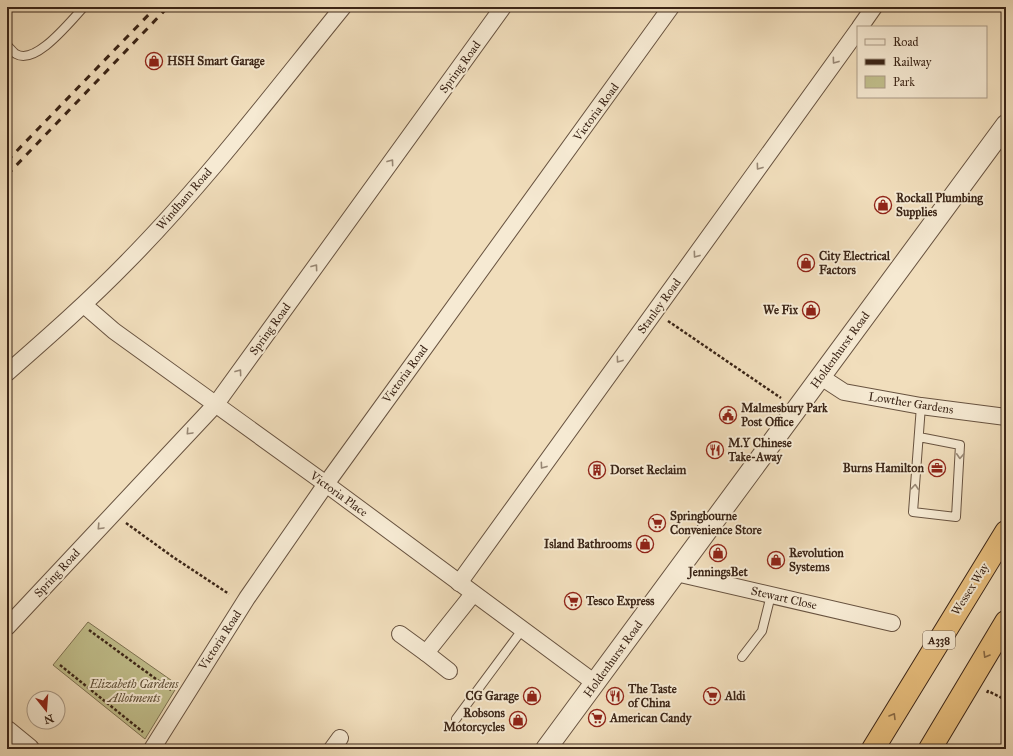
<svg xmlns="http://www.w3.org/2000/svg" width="1013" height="756" font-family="'IM FELL Great Primer',serif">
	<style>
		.green { fill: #c1bf8c; stroke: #7e7252 }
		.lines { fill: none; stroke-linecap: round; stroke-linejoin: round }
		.service-casing { stroke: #685340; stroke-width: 10 }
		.minor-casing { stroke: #685340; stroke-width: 18 }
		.tertiary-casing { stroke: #685340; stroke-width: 22 }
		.trunk-casing { stroke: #3b2517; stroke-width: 24 }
		.path { stroke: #3b2517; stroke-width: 2.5; stroke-dasharray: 3 2; stroke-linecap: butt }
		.service { stroke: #f6ead3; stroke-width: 8 }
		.minor { stroke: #f6ead3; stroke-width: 16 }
		.tertiary { stroke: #f6ead3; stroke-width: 20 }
		.trunk { stroke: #e8bf7e; stroke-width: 22 }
		.rail { stroke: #3b2517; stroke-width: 3; stroke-dasharray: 7 7; stroke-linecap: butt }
		.oneway { stroke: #988875 }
		.oneway2 { stroke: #896a45 }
		.labels { text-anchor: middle; stroke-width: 4; stroke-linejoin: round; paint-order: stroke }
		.shield { fill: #f6ead3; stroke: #73604f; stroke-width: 1 }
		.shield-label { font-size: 11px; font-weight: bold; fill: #3b2517 }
		.poi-label { font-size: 12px; font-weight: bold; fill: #3b2517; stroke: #f6ead3; text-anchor: start }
		.street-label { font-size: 12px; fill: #3b2517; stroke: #f6ead3 }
		.park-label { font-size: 12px; font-style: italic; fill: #5c4c34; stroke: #f6ead3 }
	</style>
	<rect width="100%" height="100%" fill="#f1debc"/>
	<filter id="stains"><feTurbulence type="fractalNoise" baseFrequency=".005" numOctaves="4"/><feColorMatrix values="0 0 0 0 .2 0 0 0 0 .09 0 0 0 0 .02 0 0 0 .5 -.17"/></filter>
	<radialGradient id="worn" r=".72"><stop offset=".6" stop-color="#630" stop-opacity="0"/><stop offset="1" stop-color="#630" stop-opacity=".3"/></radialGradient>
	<!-- green -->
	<path class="green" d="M88,622l90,63 -33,54 -92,-74z"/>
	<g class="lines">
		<!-- service casing -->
		<g class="service-casing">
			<g id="service">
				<path d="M7,45c3,3 6,7 9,9 20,12 55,-34 68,-47"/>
				<path d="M919,437l41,8 -4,72 -43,-5 8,-106"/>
				<path d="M742,657l20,-26 9,-36"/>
				<path d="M456,719l66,-89"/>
			</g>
		</g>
		<!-- minor casing -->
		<g class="minor-casing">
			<g id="minor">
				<path d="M860,27l14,-20"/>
				<path d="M84,305l30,26 212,153 269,199"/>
				<path d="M7,373c41,-36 82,-72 120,-111 78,-79 146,-169 216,-255"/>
				<path d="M821,377l23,15 77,14 85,11"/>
				<path d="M676,573l216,50"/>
				<path d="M459,583l399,-553"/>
				<path d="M7,627l209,-223 287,-397"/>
				<path d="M400,634l26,19"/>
				<path d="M449,671l-23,-18 47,-59"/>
				<path d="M152,749l95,-151 79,-114 345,-477"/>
				<path d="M332,749l8,-11"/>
			</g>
		</g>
		<!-- tertiary casing -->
		<g class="tertiary-casing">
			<g id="tertiary">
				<path d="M7,731l22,18"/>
				<path d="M546,749l460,-624"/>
			</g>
		</g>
		<!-- trunk casing -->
		<g class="trunk-casing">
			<g id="trunk">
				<path d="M873,749l133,-217"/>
				<path d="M930,749l76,-127"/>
			</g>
		</g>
		<!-- path -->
		<g class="path">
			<path d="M668,321l113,77"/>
			<path d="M126,523l47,34 56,37"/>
			<path d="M89,630l82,60"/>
			<path d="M60,665l83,67"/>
			<path d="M987,693l1,-2 18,9"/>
		</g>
		<!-- service -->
		<use href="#service" class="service"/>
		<!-- minor -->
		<use href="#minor" class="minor"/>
		<!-- tertiary -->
		<use href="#tertiary" class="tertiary"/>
		<!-- trunk -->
		<use href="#trunk" class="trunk"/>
		<!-- rail -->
		<g class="rail">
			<path d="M7,161l149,-154"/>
			<path d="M7,175l161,-168"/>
		</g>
	</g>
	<!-- one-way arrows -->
	<defs><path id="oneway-chevron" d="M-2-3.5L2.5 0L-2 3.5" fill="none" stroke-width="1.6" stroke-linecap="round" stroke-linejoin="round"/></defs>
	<g class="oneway">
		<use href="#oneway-chevron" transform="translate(835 61) rotate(126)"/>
		<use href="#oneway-chevron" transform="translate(391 162) rotate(-54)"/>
		<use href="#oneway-chevron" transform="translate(759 167) rotate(126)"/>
		<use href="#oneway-chevron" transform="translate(696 255) rotate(126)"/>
		<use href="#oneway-chevron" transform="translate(315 267) rotate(-54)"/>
		<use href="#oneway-chevron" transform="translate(619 360) rotate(126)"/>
		<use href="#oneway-chevron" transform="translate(239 372) rotate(-54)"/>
		<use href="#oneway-chevron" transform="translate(189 432) rotate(133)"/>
		<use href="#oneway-chevron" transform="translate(960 456) rotate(93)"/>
		<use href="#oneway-chevron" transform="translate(543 466) rotate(126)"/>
		<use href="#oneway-chevron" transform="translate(915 487) rotate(-85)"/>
		<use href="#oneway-chevron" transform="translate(100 527) rotate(133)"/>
	</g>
	<g class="oneway2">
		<use href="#oneway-chevron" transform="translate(986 655) rotate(121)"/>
		<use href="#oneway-chevron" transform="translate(893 716) rotate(-59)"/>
	</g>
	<!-- icons -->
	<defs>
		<g id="shop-ring" transform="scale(0.9)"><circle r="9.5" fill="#f6ead3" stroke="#8f2418" stroke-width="1.5"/><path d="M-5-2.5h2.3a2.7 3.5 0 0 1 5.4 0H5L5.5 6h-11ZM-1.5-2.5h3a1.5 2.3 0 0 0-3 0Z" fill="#8f2418"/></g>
		<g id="civic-ring" transform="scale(0.9)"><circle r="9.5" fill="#f6ead3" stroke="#8f2418" stroke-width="1.5"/><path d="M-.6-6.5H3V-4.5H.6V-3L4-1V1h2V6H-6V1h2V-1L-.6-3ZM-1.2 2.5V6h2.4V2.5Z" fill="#8f2418"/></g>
		<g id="restaurant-ring" transform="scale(0.9)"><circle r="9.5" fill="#f6ead3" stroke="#8f2418" stroke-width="1.5"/><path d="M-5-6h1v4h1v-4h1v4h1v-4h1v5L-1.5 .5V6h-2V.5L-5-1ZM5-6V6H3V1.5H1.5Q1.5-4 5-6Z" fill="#8f2418"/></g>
		<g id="office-ring" transform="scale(0.9)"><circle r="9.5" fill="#f6ead3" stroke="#8f2418" stroke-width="1.5"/><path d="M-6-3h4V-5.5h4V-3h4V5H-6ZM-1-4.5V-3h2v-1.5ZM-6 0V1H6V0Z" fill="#8f2418"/></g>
		<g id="building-ring" transform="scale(0.9)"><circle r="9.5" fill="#f6ead3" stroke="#8f2418" stroke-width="1.5"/><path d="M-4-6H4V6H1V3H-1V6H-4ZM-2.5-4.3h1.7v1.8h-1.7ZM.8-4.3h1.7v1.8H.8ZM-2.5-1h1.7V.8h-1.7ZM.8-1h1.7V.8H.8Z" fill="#8f2418"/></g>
		<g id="supermarket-ring" transform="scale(0.9)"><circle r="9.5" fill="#f6ead3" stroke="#8f2418" stroke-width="1.5"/><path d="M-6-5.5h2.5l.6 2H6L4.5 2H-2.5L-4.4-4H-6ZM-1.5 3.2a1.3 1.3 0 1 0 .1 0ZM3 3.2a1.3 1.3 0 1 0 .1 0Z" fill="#8f2418"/></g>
	</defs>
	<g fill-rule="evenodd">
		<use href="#shop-ring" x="154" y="61"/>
		<use href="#shop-ring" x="883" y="205"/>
		<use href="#shop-ring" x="806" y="263"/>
		<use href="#shop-ring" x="811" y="310"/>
		<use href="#civic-ring" x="728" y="415"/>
		<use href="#restaurant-ring" x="715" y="450"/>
		<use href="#office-ring" x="937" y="468"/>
		<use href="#building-ring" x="597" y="470"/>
		<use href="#supermarket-ring" x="657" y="523"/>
		<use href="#shop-ring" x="645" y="544"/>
		<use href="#shop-ring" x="718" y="553"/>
		<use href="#shop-ring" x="776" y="560"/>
		<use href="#supermarket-ring" x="573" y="601"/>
		<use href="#shop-ring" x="532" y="696"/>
		<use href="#restaurant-ring" x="615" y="696"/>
		<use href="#supermarket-ring" x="712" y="696"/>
		<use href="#supermarket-ring" x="597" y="718"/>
		<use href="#shop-ring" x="518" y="720"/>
	</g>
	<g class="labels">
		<!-- shield labels -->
		<rect class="shield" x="923" y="631" width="32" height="18" rx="3"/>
		<g class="shield-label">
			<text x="939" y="644">A338</text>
		</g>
		<!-- poi labels -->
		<g class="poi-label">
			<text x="167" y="65">HSH Smart Garage</text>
			<text x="896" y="202">Rockall Plumbing<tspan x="896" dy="14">Supplies</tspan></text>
			<text x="819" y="260">City Electrical<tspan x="819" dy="14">Factors</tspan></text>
			<text x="798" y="314" text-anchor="end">We Fix</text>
			<text x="741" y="412">Malmesbury Park<tspan x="741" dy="14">Post Office</tspan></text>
			<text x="728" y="447">M.Y Chinese<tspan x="728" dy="14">Take-Away</tspan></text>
			<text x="924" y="472" text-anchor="end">Burns Hamilton</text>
			<text x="610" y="474">Dorset Reclaim</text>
			<text x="670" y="520">Springbourne<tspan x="670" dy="14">Convenience Store</tspan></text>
			<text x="632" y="548" text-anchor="end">Island Bathrooms</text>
			<text x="789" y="557">Revolution<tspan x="789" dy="14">Systems</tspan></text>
			<text x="718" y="576" text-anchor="middle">JenningsBet</text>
			<text x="586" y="605">Tesco Express</text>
			<text x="628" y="693">The Taste<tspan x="628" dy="14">of China</tspan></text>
			<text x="519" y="700" text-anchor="end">CG Garage</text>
			<text x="725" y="700">Aldi</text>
			<text x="505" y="717" text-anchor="end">Robsons<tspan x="505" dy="14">Motorcycles</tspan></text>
			<text x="610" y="722">American Candy</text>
		</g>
		<!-- street labels -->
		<g class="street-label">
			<text transform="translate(460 67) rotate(-54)" y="4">Spring Road</text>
			<text transform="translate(596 112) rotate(-54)" y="4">Victoria Road</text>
			<text transform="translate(184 199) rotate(-49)" y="4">Windham Road</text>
			<text transform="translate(659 306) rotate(-54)" y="4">Stanley Road</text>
			<text transform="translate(270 329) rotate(-54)" y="4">Spring Road</text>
			<text transform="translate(840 350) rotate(-54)" y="4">Holdenhurst Road</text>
			<text transform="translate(405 374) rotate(-54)" y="4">Victoria Road</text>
			<text transform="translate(911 403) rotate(9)" y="4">Lowther Gardens</text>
			<text transform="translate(339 494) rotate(36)" y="4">Victoria Place</text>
			<text transform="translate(57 573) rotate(-47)" y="4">Spring Road</text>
			<text transform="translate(970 589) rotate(-58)" y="4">Wessex Way</text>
			<text transform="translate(784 598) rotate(13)" y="4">Stewart Close</text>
			<text transform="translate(220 640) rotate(-57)" y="4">Victoria Road</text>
			<text transform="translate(613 659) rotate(-54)" y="4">Holdenhurst Road</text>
		</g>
		<!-- park labels -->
		<g class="park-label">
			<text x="134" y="688">Elizabeth Gardens<tspan x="134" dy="14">Allotments</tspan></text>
		</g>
	</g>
	<!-- margin -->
	<rect width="1013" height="756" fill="none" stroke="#f1debc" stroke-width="24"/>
	<rect x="8" y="8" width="997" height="740" fill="none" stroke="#3b2517" stroke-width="2"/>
	<rect x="12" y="12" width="989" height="732" fill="none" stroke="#3b2517"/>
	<!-- legend -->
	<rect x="857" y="26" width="130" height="72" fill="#f6ead3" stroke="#ab9b88"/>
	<rect x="865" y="39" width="20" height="6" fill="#f6ead3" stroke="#ab9b88"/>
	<text x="893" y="46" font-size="12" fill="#3b2517">Road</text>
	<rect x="865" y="59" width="20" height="6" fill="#3b2517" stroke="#ab9b88"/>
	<text x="893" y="66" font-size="12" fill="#3b2517">Railway</text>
	<rect x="865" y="76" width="20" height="12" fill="#c1bf8c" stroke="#ab9b88"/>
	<text x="893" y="86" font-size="12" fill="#3b2517">Park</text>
	<!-- north arrow -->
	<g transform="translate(46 710) rotate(163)"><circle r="19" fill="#f6ead3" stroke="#ab9b88"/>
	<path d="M0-3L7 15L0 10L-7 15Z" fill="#8f2418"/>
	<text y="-6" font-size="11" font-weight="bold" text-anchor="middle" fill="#3b2517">N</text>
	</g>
	<rect width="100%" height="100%" filter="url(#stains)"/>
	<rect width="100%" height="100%" fill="url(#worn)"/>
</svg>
